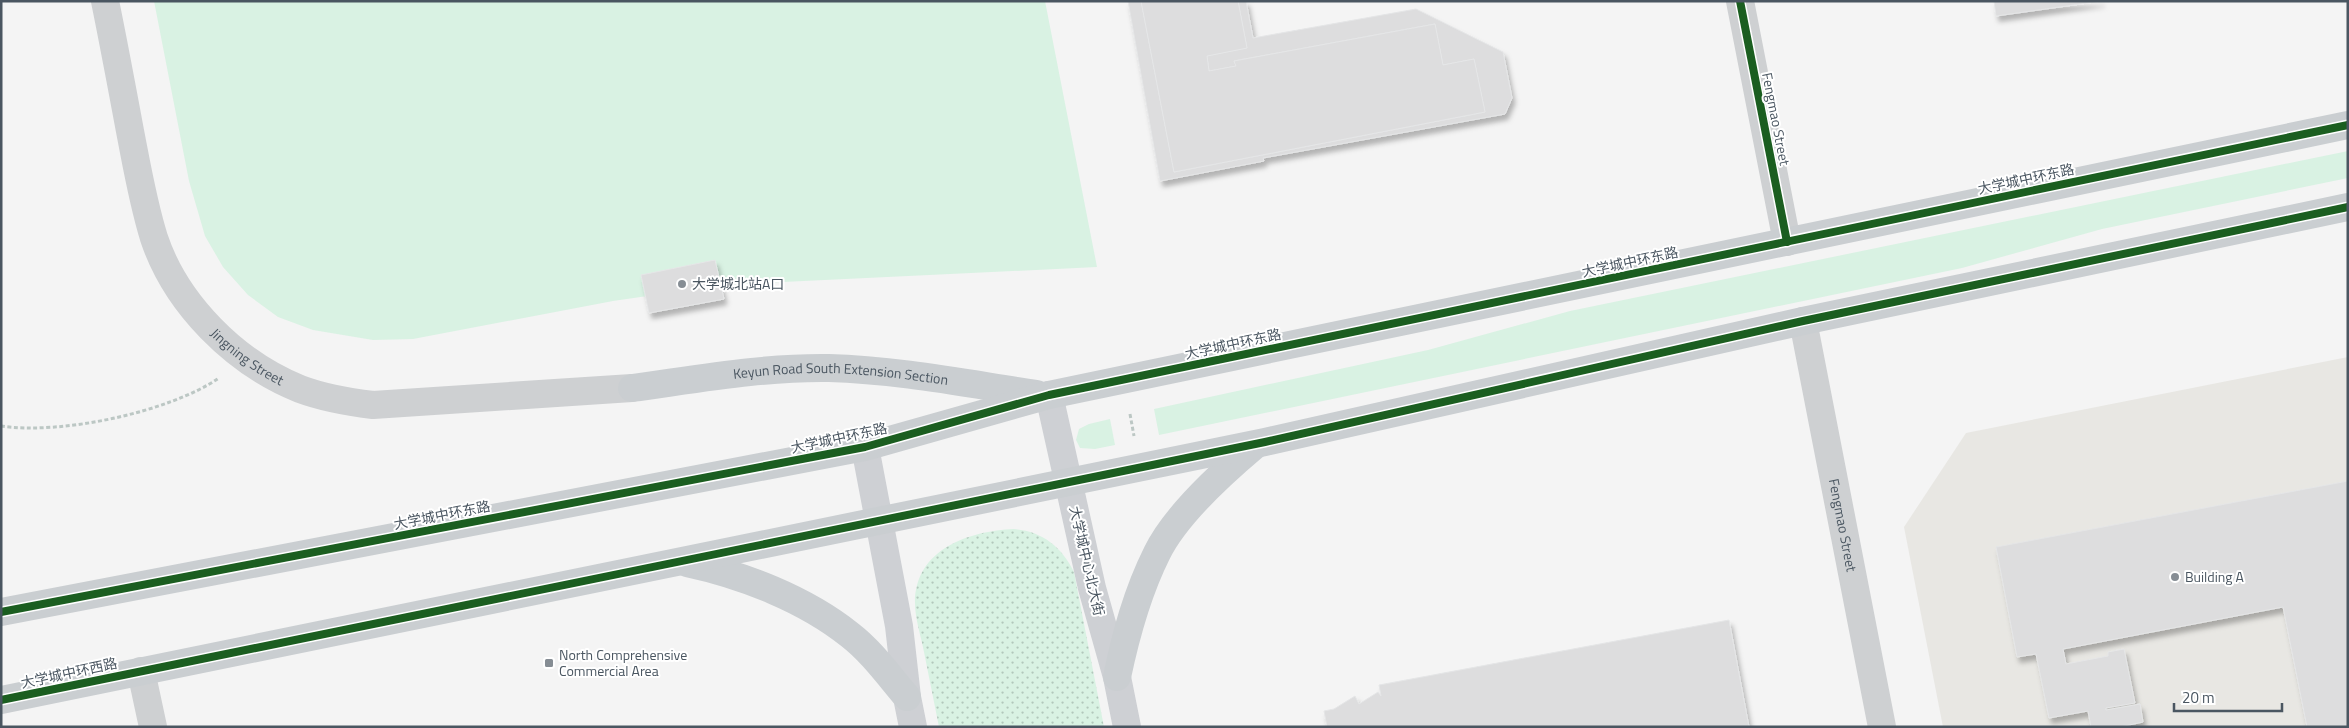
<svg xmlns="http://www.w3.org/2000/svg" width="2349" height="728" font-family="'Titillium Web','Noto Sans SC',sans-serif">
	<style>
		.commercial { fill: #e8e7e3 }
		.grass { fill: #d9f2e3 }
		.park { fill: url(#park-dots) }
		.building { fill: #ddddde; stroke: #e5e6e7; filter: url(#shadow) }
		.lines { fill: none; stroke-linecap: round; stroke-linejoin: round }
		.path { stroke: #bcc7c4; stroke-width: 3; stroke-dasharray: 4 2.5; stroke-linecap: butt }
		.tertiary { stroke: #ced0d2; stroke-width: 28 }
		.secondary { stroke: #ced0d4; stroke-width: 28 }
		.primary { stroke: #caced1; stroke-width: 28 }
		.cycleway-casing { stroke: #fff; stroke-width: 11 }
		.cycleway { stroke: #1b5e20; stroke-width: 8 }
		.poi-dot { fill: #868d94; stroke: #fff; stroke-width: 2 }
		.labels { text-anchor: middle; stroke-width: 4; stroke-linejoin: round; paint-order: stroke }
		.street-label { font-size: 14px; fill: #4a5661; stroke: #fff }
		.poi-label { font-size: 14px; fill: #4a5661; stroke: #fff; text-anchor: start }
	</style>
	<defs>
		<pattern id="park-dots" width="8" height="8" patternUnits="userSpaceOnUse" patternTransform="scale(1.25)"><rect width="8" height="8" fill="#d9f2e3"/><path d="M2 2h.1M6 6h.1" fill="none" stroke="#b2c7bb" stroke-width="1.8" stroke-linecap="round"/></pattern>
		<filter id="shadow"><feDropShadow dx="3" dy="5.5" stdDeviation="2.5" flood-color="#0004"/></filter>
	</defs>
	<rect width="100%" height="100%" fill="#f4f4f4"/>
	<!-- commercial -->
	<path class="commercial" d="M2348,357v370h-405l-39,-200 62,-94z"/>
	<!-- grass -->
	<g class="grass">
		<path d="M154,1h891l52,266 -374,18 -110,16 -200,38 -40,1 -60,-10 -35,-13 -30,-22 -25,-28 -18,-31 -16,-55z"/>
		<path d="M2348,151v27l-246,51 -140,39 -803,167 -5,-26 274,-59 142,-39z"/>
		<path d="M1110,419l5,26 -20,4 -15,-1 -4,-8 3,-11 10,-5z"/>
	</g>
	<!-- park -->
	<path class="park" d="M1014,529c28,2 48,18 60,43l30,155h-165c-5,-25 -10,-50 -15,-75 -3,-16 -9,-33 -9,-49 0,-54 54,-72 99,-74z"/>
	<!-- building -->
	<g class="building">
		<path d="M1128,1h13l33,171 311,-60 -11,-53 -31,6 -8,-41 -201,37 2,5 -27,5 -2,-15 40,-8 -9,-47h8l7,37 163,-29 87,43 9,46 -7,16 -242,44 1,3 -104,20z"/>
		<path d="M1141,1h97l9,47 -40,8 2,15 27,-5 -2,-5 201,-37 8,41 31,-6 11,53 -311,60z"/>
		<path d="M1994,1h108l-106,15z"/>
		<path d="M715,260l9,39 -75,14 -8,-38z"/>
		<path d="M2348,481v246h-41l-24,-120 -220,42 3,15 42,-8v-4l16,-3 11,54 -29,5v2l34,-6 3,18 -23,5h-29l-3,-16 -39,7 -13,-64 -19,3 -21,-110z"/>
		<path d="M1729,620l20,107h-422l-3,-16 10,-2 21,-13 4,8 19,-12 3,4 -2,-11z"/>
	</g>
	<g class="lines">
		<!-- path -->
		<g class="path">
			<path d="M1130,414l4,22"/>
			<path d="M1,426c61,9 168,-14 218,-48"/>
		</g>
		<!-- tertiary -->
		<g class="tertiary">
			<path id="s1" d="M105,1c9,44 17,87 25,130 7,36 13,72 24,107 22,66 81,125 146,151 24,9 48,13 73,16l259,-17"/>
			<path d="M1740,1l47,241"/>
			<path id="s2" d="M1803,321l79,406"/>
			<path d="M141,671l12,56"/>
		</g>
		<!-- secondary -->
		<g class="secondary">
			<path d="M1049,395l43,193 25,89 10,50"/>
			<path d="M865,447l34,179 8,71 6,30"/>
		</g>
		<!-- primary -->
		<g class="primary">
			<path id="s3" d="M632,388c66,-9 131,-21 197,-20 70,2 140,16 208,26"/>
			<path d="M687,563c56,12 118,36 163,72 22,17 39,41 57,62"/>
			<path d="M1,612l864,-165 184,-52 1299,-270"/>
			<path d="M1117,677c9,-43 20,-84 40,-124 18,-37 65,-80 97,-107"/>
			<path d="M1,700l1264,-258 538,-121 545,-114"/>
		</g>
		<!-- cycleway casing -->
		<g class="cycleway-casing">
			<g id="cycleway">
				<path d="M1740,1l47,241"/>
				<path d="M1,612l864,-165 184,-52 1299,-270"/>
				<path d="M1,700l1264,-258 538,-121 545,-114"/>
			</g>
		</g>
		<!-- cycleway -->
		<use href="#cycleway" class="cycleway"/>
	</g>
	<!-- markers -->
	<g class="poi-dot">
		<circle cx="682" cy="284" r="5"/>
		<circle cx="2175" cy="577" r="5"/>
		<rect x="544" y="658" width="10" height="10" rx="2.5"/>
	</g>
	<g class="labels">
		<!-- street labels -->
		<g class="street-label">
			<text transform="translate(1776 119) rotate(79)" y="5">Fengmao Street</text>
			<text transform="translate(2026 179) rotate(-12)" y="5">大学城中环东路</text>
			<text transform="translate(1630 262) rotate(-12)" y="5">大学城中环东路</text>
			<text transform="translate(1233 344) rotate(-12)" y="5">大学城中环东路</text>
			<text dy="5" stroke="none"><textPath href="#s1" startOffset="396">Jingning Street</textPath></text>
			<text dy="5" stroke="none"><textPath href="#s3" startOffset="210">Keyun Road South Extension Section</textPath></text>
			<text transform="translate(839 438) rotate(-12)" y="5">大学城中环东路</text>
			<text transform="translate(442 515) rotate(-11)" y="5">大学城中环东路</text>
			<text dy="5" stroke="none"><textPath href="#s2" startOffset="208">Fengmao Street</textPath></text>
			<text transform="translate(1087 561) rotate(77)" y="5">大学城中心北大街</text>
			<text transform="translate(69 673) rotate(-12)" y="5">大学城中环西路</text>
		</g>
		<!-- poi labels -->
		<g class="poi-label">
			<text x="692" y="289">大学城北站A口</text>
			<text x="2185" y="582">Building A</text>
			<text x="559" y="660">North Comprehensive<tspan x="559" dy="16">Commercial Area</tspan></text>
		</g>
	</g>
	<!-- border -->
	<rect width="2349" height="728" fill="none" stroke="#4a5661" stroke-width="5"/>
	<!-- scale -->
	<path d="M2174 703v8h108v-8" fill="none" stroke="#4a5661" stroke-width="2.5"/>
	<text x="2182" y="703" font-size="15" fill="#4a5661" stroke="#ffffff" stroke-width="4" paint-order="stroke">20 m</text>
</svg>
